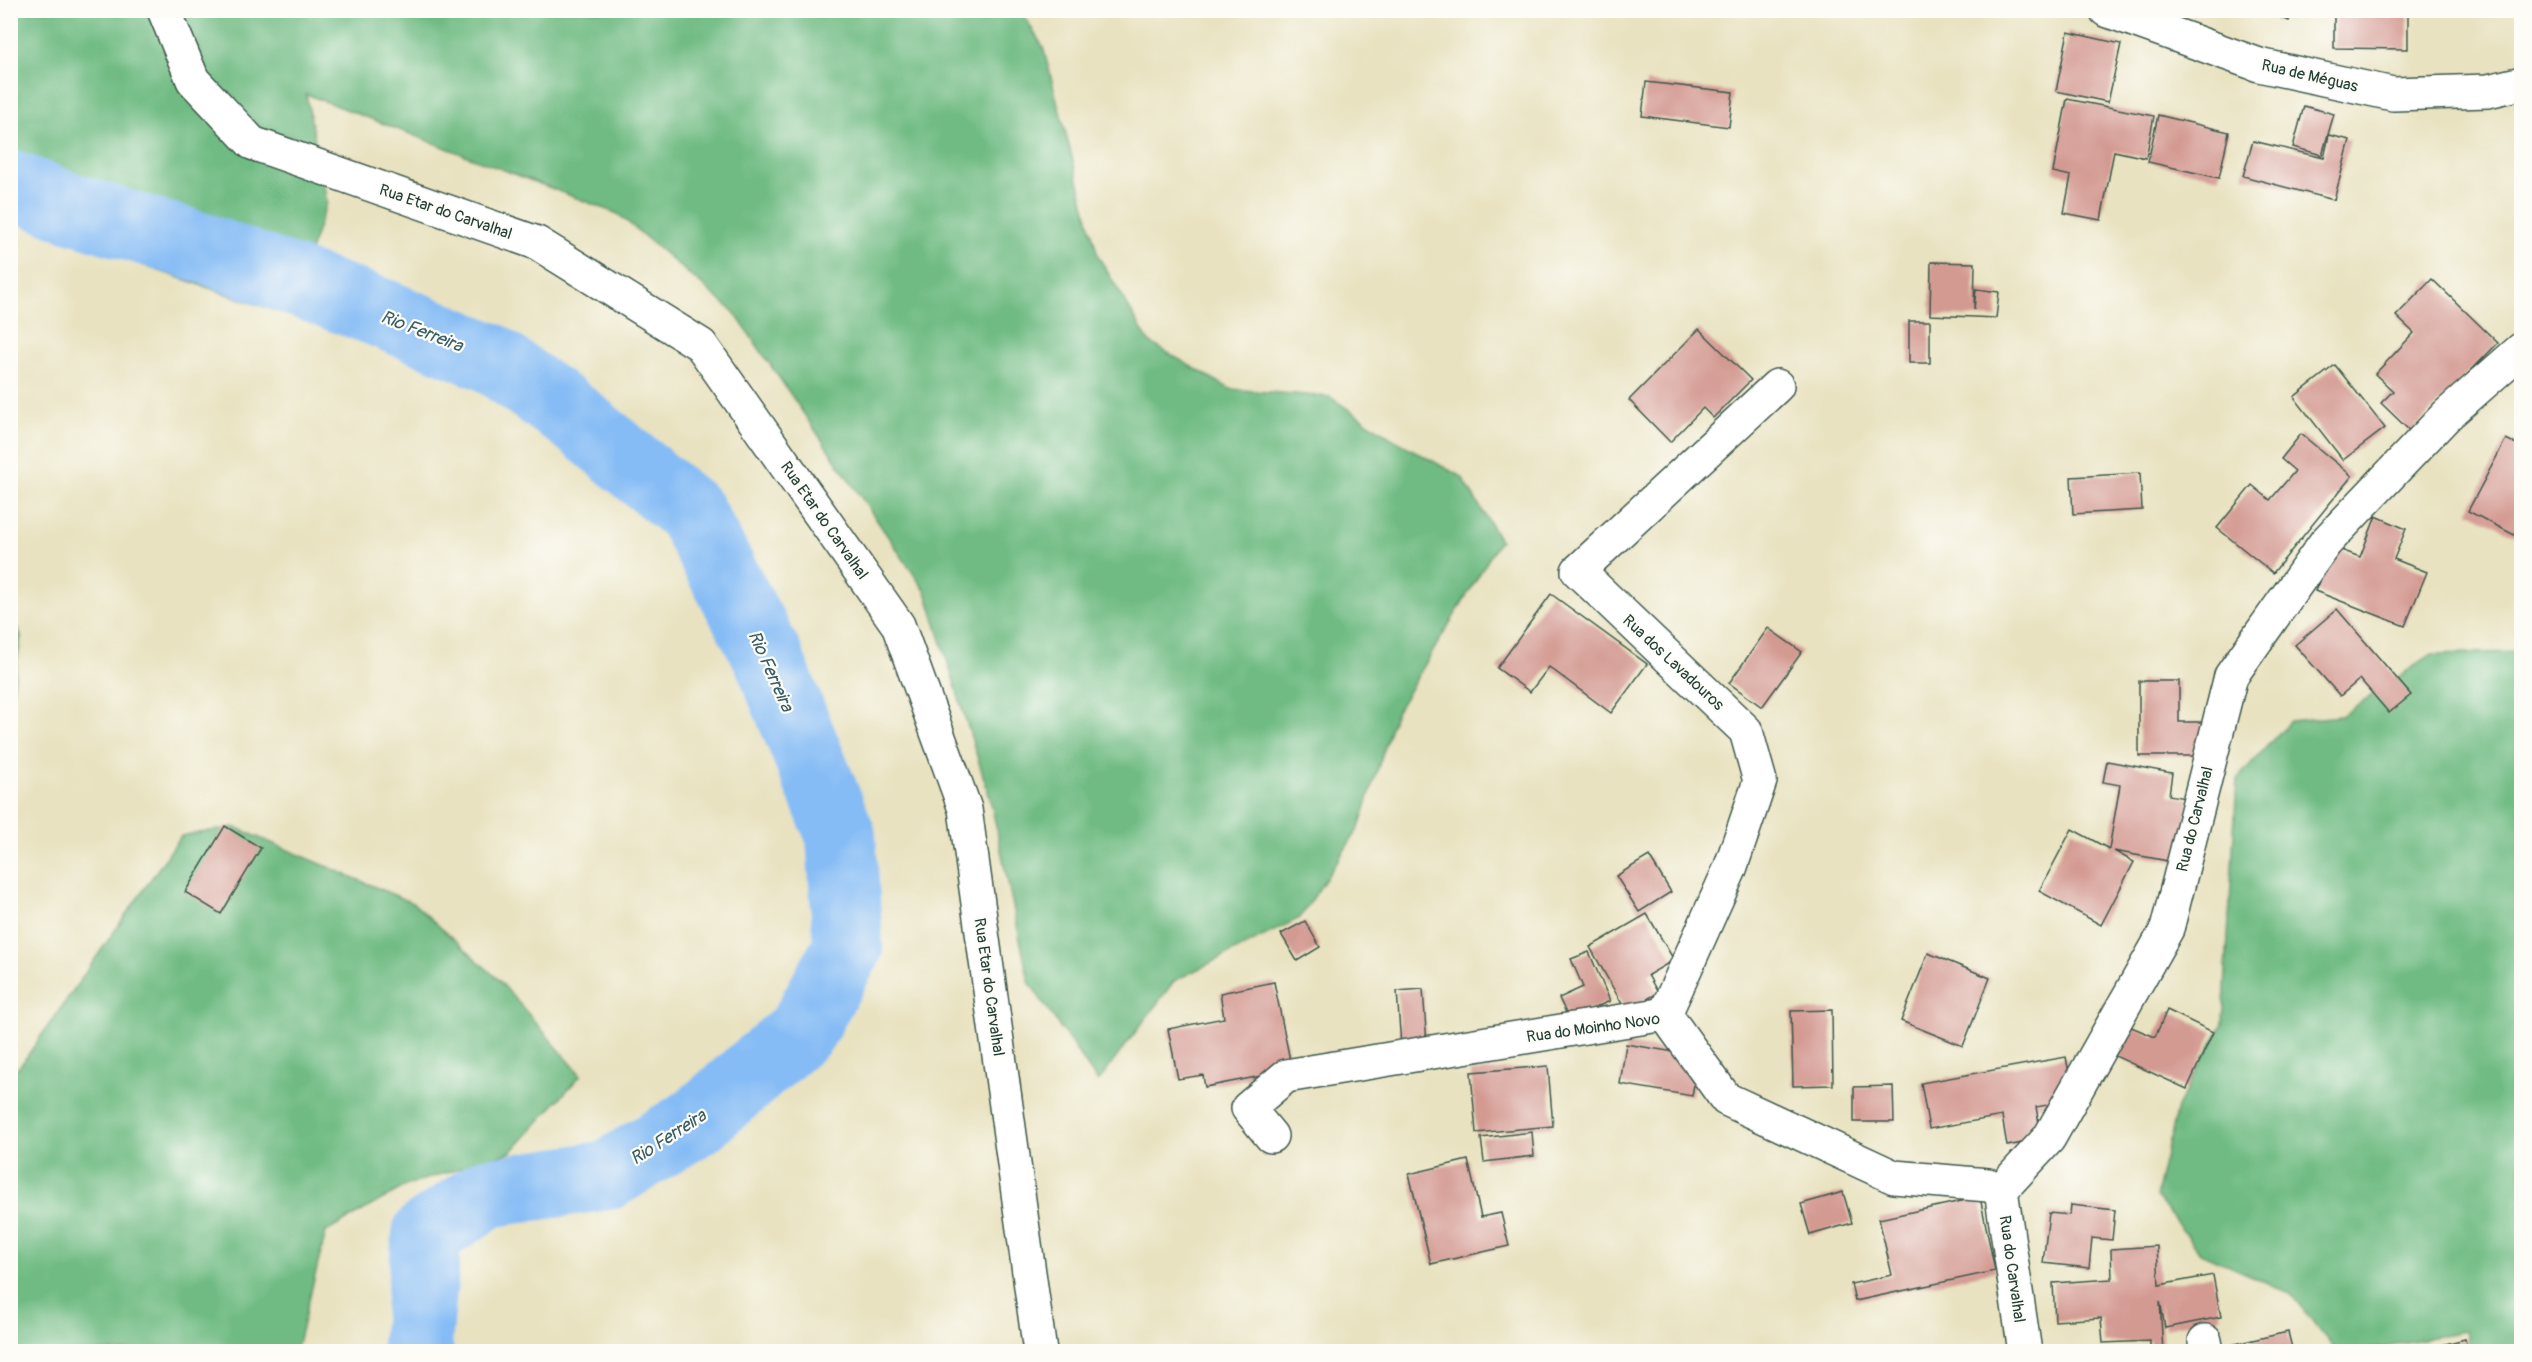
<svg xmlns="http://www.w3.org/2000/svg" width="2532" height="1362" font-family="Pangolin,sans-serif">
	<style>
		.forest { fill: #70bb83; stroke: #487c5c; stroke-width: 1.5 }
		.lines { fill: none; stroke-linecap: round; stroke-linejoin: round }
		.river { stroke: #85bcf5; stroke-width: 70 }
		.building { fill: #d39a92 }
		.street-casing { stroke: #3d5649; stroke-width: 36 }
		.street { stroke: #fff; stroke-width: 33 }
		.labels { text-anchor: middle; stroke-width: 4.5; stroke-linejoin: round; paint-order: stroke }
		.street-label { font-size: 16px; fill: #1f3d34; stroke: #fdfcf7 }
		.water-label { font-size: 18px; font-style: italic; fill: #385d64; stroke: #fdfcf7 }
	</style>
	<rect width="100%" height="100%" fill="#fdfcf7"/>
	<filter id="ink" filterUnits="userSpaceOnUse"><feTurbulence type="fractalNoise" baseFrequency=".0167" numOctaves="2"/><feDisplacementMap in="SourceGraphic" scale="12" xChannelSelector="R" yChannelSelector="G"/><feConvolveMatrix kernelMatrix="1 2 1 2 8 2 1 2 1" color-interpolation-filters="sRGB"/></filter>
	<filter id="wash" filterUnits="userSpaceOnUse"><feTurbulence type="fractalNoise" baseFrequency=".008" numOctaves="4" result="noise"/><feDisplacementMap in="SourceGraphic" scale="24" xChannelSelector="R" yChannelSelector="G"/><feGaussianBlur stdDeviation="1.35" result="paint"/><feColorMatrix in="noise" values="0 0 0 0 0 0 0 0 0 0 0 0 0 0 0 0 0 1.4 0 .05"/><feComposite in="paint" operator="in"/></filter>
	<g filter="url(#wash)">
		<rect width="100%" height="100%" fill="#e8e2c0"/>
		<!-- forest -->
		<g class="forest">
			<path d="M11,11h1010l22,36 55,209 51,86 81,47 100,8 63,42 69,38 38,63 -105,174 -36,114 -59,90 -126,63 -76,101 -69,-100 -39,-184 -64,-206 -192,-280 -116,-98 -312,-120 21,108 -39,113 -277,-95z"/>
			<path d="M11,614l10,22 -10,68 -1,-90z"/>
			<path d="M2521,652v699h-50l-7,-20 -103,20h-25l-46,-58 -90,-40 -44,-57 21,-89 46,-84 14,-244 53,-58 51,-5 91,-62z"/>
			<path d="M234,827l179,76 85,76 83,96 -70,77 -104,33 -81,47 -30,119 -285,1v-276l12,-14 158,-226z"/>
		</g>
		<g class="lines">
			<!-- river -->
			<path class="river" d="M10,184l59,23 137,42 175,64 110,45 84,60 115,94 78,145 73,179 7,111 -46,83 -105,91 -89,54 -121,18 -60,41 -10,111 2,7"/>
		</g>
		<g id="blocks">
			<!-- building -->
			<g class="building">
				<path d="M2261,10h31l-3,11z"/>
				<path d="M2334,10h74v39l-74,-1z"/>
				<path d="M2068,32l53,12 -13,58 -52,-11z"/>
				<path d="M1646,82l87,10 -4,35 -87,-11z"/>
				<path d="M2067,99l87,17 -8,42 -32,-7 -13,69 -37,-7 7,-37 -18,-4z"/>
				<path d="M2304,106l30,8 -12,41 -29,-8z"/>
				<path d="M2158,115l71,17 -10,46 -71,-16z"/>
				<path d="M2329,135l21,5 -16,60 -91,-24 10,-35 71,17z"/>
				<path d="M1931,262l44,1 -1,47 2,-21 23,3 -3,26 -66,-3z"/>
				<path d="M2432,279l66,64 -87,89 -30,-29 12,-12 -18,-17 39,-41 -18,-17z"/>
				<rect x="1909" y="321" width="21" height="42"/>
				<path d="M1699,329l52,51 -38,38 -10,-10 -33,34 -41,-42z"/>
				<path d="M2335,365l50,63 -42,32 -49,-63z"/>
				<path d="M2301,434l51,42 -79,97 -56,-45 35,-43 18,15 25,-29 -14,-12z"/>
				<path d="M2506,439l16,8v92l-54,-28z"/>
				<path d="M2140,473l2,37 -69,4 -2,-37z"/>
				<path d="M2376,516l30,13 -12,30 33,13 -22,54 -90,-35 18,-44 27,10z"/>
				<path d="M1551,594l96,70 -36,49 -62,-46 -19,25 -33,-24z"/>
				<path d="M2337,609l74,86 -22,18 -29,-34 -20,17 -45,-51z"/>
				<path d="M1768,628l34,24 -40,55 -33,-24z"/>
				<path d="M2139,681h40v41h23v34h-63z"/>
				<path d="M2107,761l65,12 -3,22 21,4 -11,64 -65,-12 20,11 -33,63 -62,-34 33,-62 37,20 11,-64 -17,-3z"/>
				<path d="M225,826l36,22 -40,66 -36,-22z"/>
				<path d="M1649,856l22,36 -32,20 -23,-36z"/>
				<path d="M1647,914l27,46 -26,15 10,18 -32,18 -36,-64z"/>
				<path d="M1305,921l15,26 -23,14 -16,-27z"/>
				<path d="M1589,952l21,49 -41,18 -10,-21 24,-11 -12,-28z"/>
				<path d="M1928,953l62,25 -27,68 -62,-25z"/>
				<path d="M1274,982l18,88 -87,17 -2,-12 -25,4 -10,-50 56,-11 -4,-25z"/>
				<path d="M1423,989l4,55 -26,2 -4,-55z"/>
				<path d="M1832,1010l1,75 -40,1 -2,-75z"/>
				<path d="M2167,1010l46,22 -26,57 -72,-33 14,-30 26,11z"/>
				<path d="M1626,1044l73,12 -7,40 -72,-12z"/>
				<path d="M2066,1057l8,43 -38,7 6,32 -35,7 -5,-30 -73,13 -8,-46z"/>
				<path d="M1548,1066l5,60 -77,7 -5,-61z"/>
				<path d="M1893,1086l1,36h-40v-35z"/>
				<path d="M1532,1132l2,24 -50,6 -3,-24z"/>
				<path d="M1468,1160l13,57 20,-4 8,33 -78,18 -22,-90z"/>
				<path d="M1843,1192l9,31 -42,12 -9,-31z"/>
				<path d="M1980,1197l15,74 -140,30 -4,-17 41,-9 -13,-56z"/>
				<path d="M2071,1205l44,5 -3,30 -20,-2 -3,30 -46,-5 6,-50 21,2z"/>
				<path d="M2157,1246l2,39 54,-10 8,42 -56,11 -5,-27 3,51h-13v-11l-47,2 -2,-25 -46,3 -2,-38 59,-4 -1,-30z"/>
				<path d="M2288,1332l5,20h-65l-2,-6z"/>
				<path d="M2465,1339l3,13h-50v-1z"/>
			</g>
		</g>
	</g>
	<g filter="url(#ink)">
		<use href="#blocks" fill-opacity="0" stroke="#3d5649" stroke-width="1.5"/>
		<g class="lines">
			<!-- street casing -->
			<g class="street-casing">
				<g id="street">
					<path d="M164,10l29,70 59,63 285,100 164,102 197,280 67,184 75,543"/>
					<path d="M2106,10l153,55 134,29 95,-3 34,-8"/>
					<path d="M1665,1014l65,-145 30,-88 -14,-50 -168,-160 199,-185"/>
					<path d="M1665,1014l61,85 168,78 94,8 13,5"/>
					<path d="M1271,1136l-23,-28 38,-32 379,-62"/>
					<path d="M2001,1190l48,-52 118,-209 64,-253 94,-133 122,-128 75,-66"/>
					<path d="M2001,1190l24,162"/>
					<path d="M2205,1341l2,11"/>
				</g>
			</g>
			<!-- street -->
			<use href="#street" class="street"/>
		</g>
	</g>
	<g class="labels">
		<!-- street labels -->
		<g class="street-label">
			<text transform="translate(2310 75) rotate(13)" y="6">Rua de Méguas</text>
			<text transform="translate(446 211) rotate(19)" y="6">Rua Etar do Carvalhal</text>
			<text transform="translate(825 520) rotate(55)" y="6">Rua Etar do Carvalhal</text>
			<text transform="translate(1674 662) rotate(43)" y="6">Rua dos Lavadouros</text>
			<text transform="translate(2194 819) rotate(-76)" y="6">Rua do Carvalhal</text>
			<text transform="translate(990 987) rotate(82)" y="6">Rua Etar do Carvalhal</text>
			<text transform="translate(1593 1027) rotate(-8)" y="6">Rua do Moinho Novo</text>
			<text transform="translate(2013 1269) rotate(82)" y="6">Rua do Carvalhal</text>
		</g>
		<!-- water labels -->
		<g class="water-label">
			<text transform="translate(422 331) rotate(21)" y="6">Rio Ferreira</text>
			<text transform="translate(771 671) rotate(66)" y="6">Rio Ferreira</text>
			<text transform="translate(668 1137) rotate(-33)" y="6">Rio Ferreira</text>
		</g>
	</g>
	<!-- margin -->
	<rect width="2532" height="1362" fill="none" stroke="#fdfcf7" stroke-width="36"/>
</svg>
